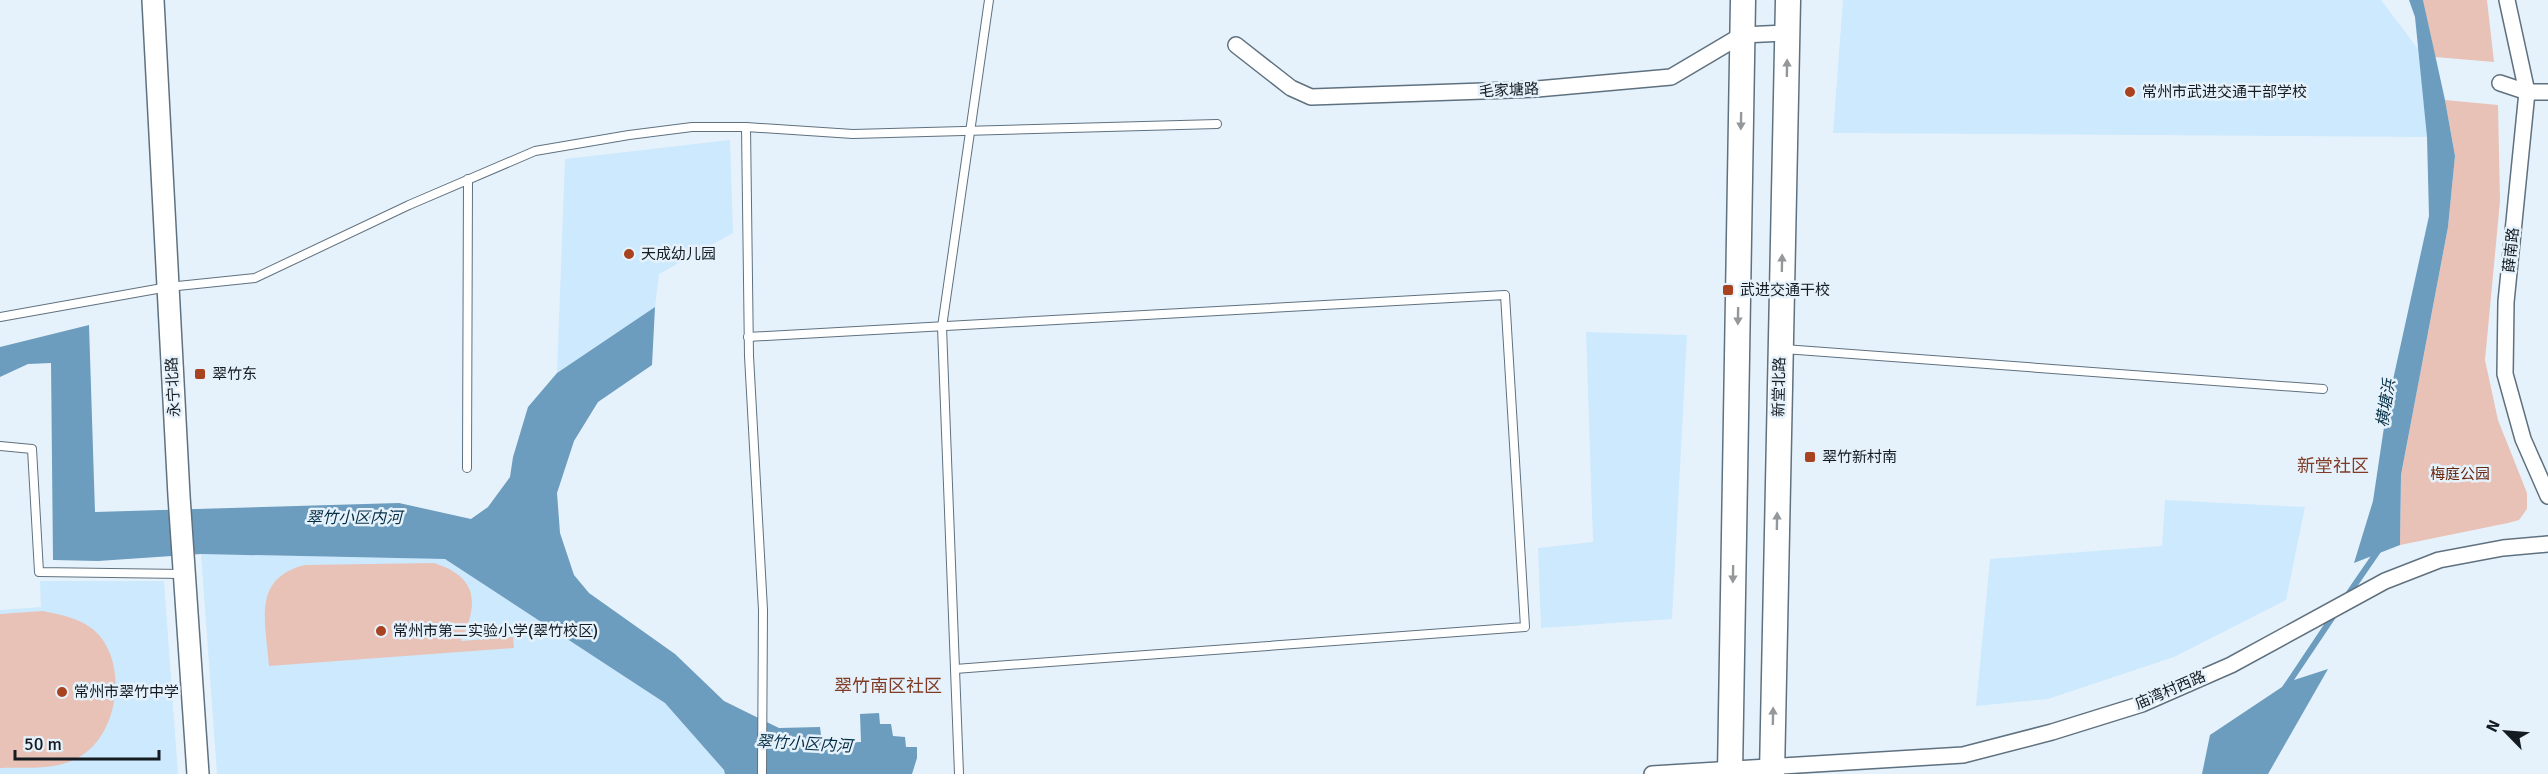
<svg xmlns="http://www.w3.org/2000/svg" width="2548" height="774" font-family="Signika,'Noto Sans SC',sans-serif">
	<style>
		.built { fill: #cde9fd }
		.green { fill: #e8c2b6 }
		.water { fill: #6c9cbe }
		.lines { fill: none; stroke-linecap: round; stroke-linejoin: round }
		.stream { stroke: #6c9cbe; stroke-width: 6 }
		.service-casing { stroke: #5f717f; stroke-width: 10 }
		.minor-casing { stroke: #5f717f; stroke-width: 18 }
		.secondary-casing { stroke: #5f717f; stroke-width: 24 }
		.primary-casing { stroke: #5f717f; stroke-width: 27 }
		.service { stroke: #fff; stroke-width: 8 }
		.minor { stroke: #fff; stroke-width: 15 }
		.secondary { stroke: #fff; stroke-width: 21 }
		.primary { stroke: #fff; stroke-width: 24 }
		.oneway { fill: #95989b }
		.poi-dot { fill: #a9421e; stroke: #e6f2fb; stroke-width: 2 }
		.labels { text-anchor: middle; stroke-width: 5; stroke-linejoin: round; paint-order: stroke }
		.street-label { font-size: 15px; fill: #141b21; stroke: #e6f2fb }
		.poi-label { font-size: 15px; fill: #141b21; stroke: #e6f2fb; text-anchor: start }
		.park-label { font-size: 15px; fill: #6a2710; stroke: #e6f2fb }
		.water-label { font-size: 16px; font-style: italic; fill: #032d44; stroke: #e6f2fb }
		.quarter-label { font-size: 18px; fill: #803c26; stroke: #e6f2fb }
	</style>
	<rect width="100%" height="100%" fill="#e6f2fb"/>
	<!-- built -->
	<g class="built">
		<path d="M1843,0h538l38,50 8,87 -594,-4z"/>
		<path d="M730,140l3,93 -74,41 -4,33 -98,66 8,-214z"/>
		<path d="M1586,332l101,3 -15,284 -131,9 -3,-80 55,-6z"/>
		<path d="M2165,500l140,7 -19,93 -112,57 -126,42 -72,7 14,-147 172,-13z"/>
		<path d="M201,554l244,5 220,144 59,67 1,4h-508z"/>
		<path d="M40,581h124l14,193h-178v-164l41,-3z"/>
	</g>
	<!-- green -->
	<g class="green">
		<path d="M2423,0h64l7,62 -59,-5z"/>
		<path d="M2445,100l53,5 2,96 -15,159 13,60 29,73v16l-8,11 -11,3 -108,22 1,-70 47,-248 7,-71z"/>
		<path d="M434,563c44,14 45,40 27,78l52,-4 1,11 -245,18c-3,-43 -18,-88 36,-101z"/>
		<path d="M43,611c19,4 36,7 51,19 35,31 25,103 -13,126 -23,15 -55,11 -81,12v-154z"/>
	</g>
	<!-- water -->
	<g class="water">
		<path d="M2409,0h14l22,100 10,56 -7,71 -47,248 -1,70 -46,18 19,-62 14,-94 42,-191 -2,-79 -12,-120z"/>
		<path d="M655,307l-3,58 -54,37 -24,39 -17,52 3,40 14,42 15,18 86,61 49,47 55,27 41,-1 2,16 39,-1 -1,-28 19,-1 1,11h11l2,12 12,1 1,10h11v11l-5,16h-187l-1,-4 -59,-67 -220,-144 -244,-5 -103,7 -45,-1 -2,-197 -23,1 -28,13v-30l89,-22 6,187 304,-9 72,16 17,-12 22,-30 3,-20 15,-50 29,-34z"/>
		<path d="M2328,669l-60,105h-66l8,-39 81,-54z"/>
	</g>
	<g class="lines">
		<!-- stream -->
		<g class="stream">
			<path d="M2347,596l33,-48"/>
			<path d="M2285,688l51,-76"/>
		</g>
		<!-- service casing -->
		<g class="service-casing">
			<g id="service">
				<path d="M746,127l3,229 14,254 -1,164"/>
				<path d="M0,317l168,-30 87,-9 154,-73 126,-54 94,-16 63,-8h54l107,7 364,-10"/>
				<path d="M748,337l757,-42 20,332 -570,42"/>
				<path d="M1784,349l539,40"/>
				<path d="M0,446l32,3 7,123 144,2"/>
				<path d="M467,468l1,-289"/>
				<path d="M959,774l-17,-447 47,-327"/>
			</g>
		</g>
		<!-- minor casing -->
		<g class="minor-casing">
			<g id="minor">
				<path d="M2507,0l20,92 -21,210 -1,72 18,65 25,57"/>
				<path d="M1236,45l55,43 20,9 226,-8 134,-12 71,-42 45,-2"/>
				<path d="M2500,83l27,9h21"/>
				<path d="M1652,774l311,-19 89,-23 90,-28 89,-39 154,-84 54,-21 64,-12 45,-4"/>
			</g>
		</g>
		<!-- secondary casing -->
		<g class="secondary-casing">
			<path id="secondary" d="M153,0l26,496 19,278"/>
		</g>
		<!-- primary casing -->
		<g class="primary-casing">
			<g id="primary">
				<path d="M1730,774l13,-774"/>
				<path d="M1772,774l16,-774"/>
			</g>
		</g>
		<!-- service -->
		<use href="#service" class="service"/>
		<!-- minor -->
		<use href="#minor" class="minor"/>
		<!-- secondary -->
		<use href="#secondary" class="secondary"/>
		<!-- primary -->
		<use href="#primary" class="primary"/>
	</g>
	<!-- one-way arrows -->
	<defs><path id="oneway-solid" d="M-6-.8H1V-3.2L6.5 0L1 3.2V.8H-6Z" transform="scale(1.5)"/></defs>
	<g class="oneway">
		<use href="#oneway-solid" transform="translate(1787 68) rotate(-89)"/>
		<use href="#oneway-solid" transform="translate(1741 121) rotate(91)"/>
		<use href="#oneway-solid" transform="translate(1782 263) rotate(-89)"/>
		<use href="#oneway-solid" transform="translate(1738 316) rotate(91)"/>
		<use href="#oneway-solid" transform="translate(1777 521) rotate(-89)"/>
		<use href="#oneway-solid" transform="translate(1733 574) rotate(91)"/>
		<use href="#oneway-solid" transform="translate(1773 716) rotate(-89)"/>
	</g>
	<!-- markers -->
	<g class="poi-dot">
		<circle cx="2130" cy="92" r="6"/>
		<circle cx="629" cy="254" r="6"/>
		<rect x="1722" y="284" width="12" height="12" rx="3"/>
		<rect x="194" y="368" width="12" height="12" rx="3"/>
		<rect x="1804" y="451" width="12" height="12" rx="3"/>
		<circle cx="381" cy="631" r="6"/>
		<circle cx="62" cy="692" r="6"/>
	</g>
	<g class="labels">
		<!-- street labels -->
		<g class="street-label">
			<text transform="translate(1509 90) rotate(-3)" y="5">毛家塘路</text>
			<text transform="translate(2511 250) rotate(-84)" y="5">薛南路</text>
			<text transform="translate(173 387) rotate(-93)" y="5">永宁北路</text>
			<text transform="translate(1779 387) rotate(-89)" y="5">新堂北路</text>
			<text transform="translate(2170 690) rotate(-23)" y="5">庙湾村西路</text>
		</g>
		<!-- poi labels -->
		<g class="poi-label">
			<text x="2142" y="97">常州市武进交通干部学校</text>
			<text x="641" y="259">天成幼儿园</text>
			<text x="1740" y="295">武进交通干校</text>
			<text x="212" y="379">翠竹东</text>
			<text x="1822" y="462">翠竹新村南</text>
			<text x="393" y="636">常州市第二实验小学(翠竹校区)</text>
			<text x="74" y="697">常州市翠竹中学</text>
		</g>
		<!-- park labels -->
		<g class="park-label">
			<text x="2460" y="479">梅庭公园</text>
		</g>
		<!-- water labels -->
		<g class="water-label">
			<text transform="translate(2385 403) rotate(-81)" y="6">横塘浜</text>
			<text x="354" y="523">翠竹小区内河</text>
			<text transform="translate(804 743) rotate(3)" y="6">翠竹小区内河</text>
		</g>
		<!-- quarter labels -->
		<g class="quarter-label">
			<text x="2333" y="472">新堂社区</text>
			<text x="888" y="692">翠竹南区社区</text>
		</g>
	</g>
	<!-- north arrow -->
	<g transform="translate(2506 732) rotate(295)" stroke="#e6f2fb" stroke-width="4.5" paint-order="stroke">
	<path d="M0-4.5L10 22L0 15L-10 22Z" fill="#141b21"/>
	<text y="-9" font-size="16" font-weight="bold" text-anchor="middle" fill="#141b21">N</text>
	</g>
	<!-- scale -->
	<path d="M15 750v9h144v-9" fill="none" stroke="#141b21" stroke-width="3"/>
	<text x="24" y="750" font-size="18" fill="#141b21" stroke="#e6f2fb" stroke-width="4.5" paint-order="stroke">50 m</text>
</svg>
